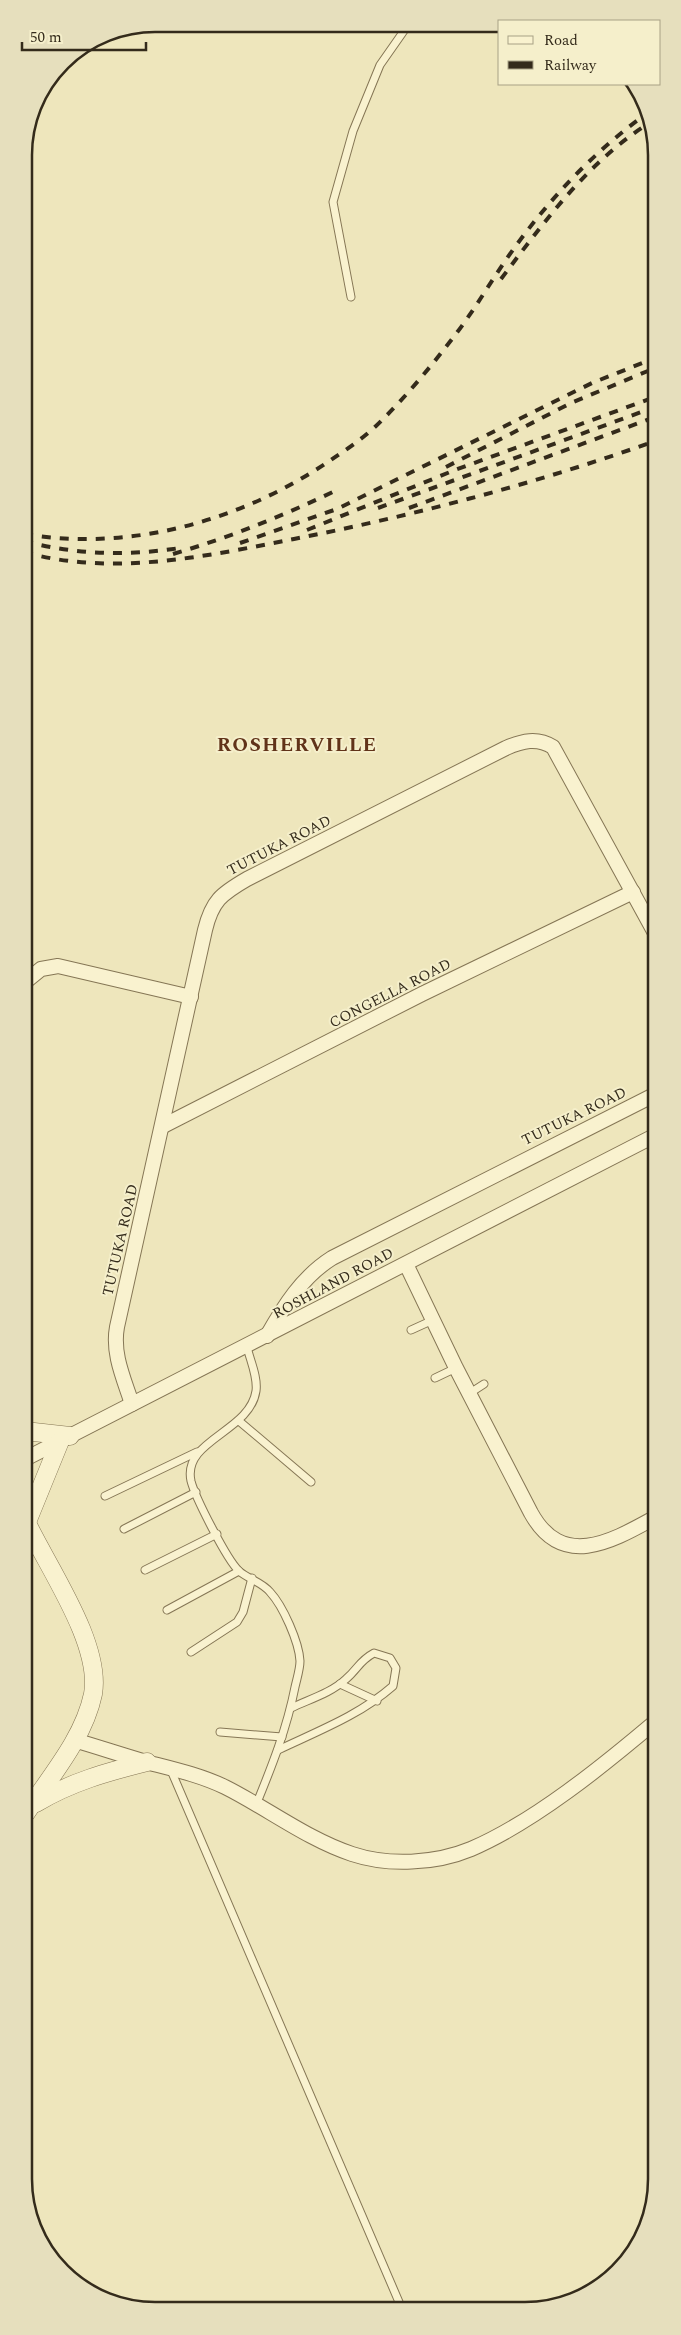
<svg xmlns="http://www.w3.org/2000/svg" width="681" height="2335" font-family="Spectral,serif">
	<style>
		.lines { fill: none; stroke-linecap: round; stroke-linejoin: round }
		.service-casing { stroke: #857655; stroke-width: 9 }
		.minor-casing { stroke: #857655; stroke-width: 16 }
		.tertiary-casing { stroke: #857655; stroke-width: 19 }
		.service { stroke: #f9f2cf; stroke-width: 7 }
		.minor { stroke: #f9f2cf; stroke-width: 14 }
		.tertiary { stroke: #f9f2cf; stroke-width: 18 }
		.rail { stroke: #342b1b; stroke-width: 4; stroke-dasharray: 9 9; stroke-linecap: butt }
		.labels { text-anchor: middle; stroke-width: 4; stroke-linejoin: round; paint-order: stroke }
		.street-label { font-size: 15px; fill: #342b1b; stroke: #f5efcb }
		.district-label { font-size: 20px; font-weight: bold; letter-spacing: 1px; fill: #613319; stroke: #f5efcb }
		.rim { fill: none; stroke: #342b1b; stroke-width: 2.5 }
	</style>
	<rect width="100%" height="100%" fill="#eee6bc"/>
	<g class="lines">
		<!-- service casing -->
		<g class="service-casing">
			<g id="service">
				<path d="M351,297l-18,-95 20,-71 27,-66 28,-40"/>
				<path d="M411,1330l22,-10"/>
				<path d="M247,1347c3,13 11,30 9,44 -6,41 -74,49 -65,90 4,16 36,79 48,90 9,8 23,11 31,21 13,14 29,50 30,69 0,8 -3,17 -5,26 -8,41 -23,79 -39,118"/>
				<path d="M435,1378l21,-10"/>
				<path d="M470,1393l14,-9"/>
				<path d="M239,1421l72,61"/>
				<path d="M105,1496l92,-44"/>
				<path d="M124,1529l72,-37"/>
				<path d="M145,1570l72,-36"/>
				<path d="M167,1610l72,-39"/>
				<path d="M191,1652l46,-30 6,-10 9,-34"/>
				<path d="M340,1684l37,17"/>
				<path d="M220,1732l62,5"/>
				<path d="M278,1750c40,-19 82,-35 115,-64l3,-18 -6,-10 -16,-5c-15,8 -16,16 -28,26 -15,14 -36,20 -55,29"/>
				<path d="M170,1768l232,541"/>
			</g>
		</g>
		<!-- minor casing -->
		<g class="minor-casing">
			<g id="minor">
				<path d="M25,982l16,-13 17,-3 133,31"/>
				<path d="M163,1126l259,-132 211,-102"/>
				<path d="M406,1264l50,104 75,145c32,58 83,27 125,4"/>
				<path d="M267,1336c17,-30 35,-59 65,-78l324,-164"/>
				<path d="M132,1404c-8,-25 -20,-50 -15,-77l88,-397c7,-29 16,-36 42,-51l259,-131c16,-7 31,-11 47,-1l103,188"/>
				<path d="M25,1459l631,-324"/>
				<path d="M74,1740c24,7 48,15 72,22 27,7 54,13 79,25 42,21 82,52 127,67 36,12 83,10 119,-5 63,-27 133,-84 185,-128"/>
			</g>
		</g>
		<!-- tertiary casing -->
		<g class="tertiary-casing">
			<g id="tertiary">
				<path d="M25,1431l45,5"/>
				<path d="M25,1519c21,46 77,124 68,175 -9,44 -43,83 -67,119"/>
				<path d="M27,1522l33,-81"/>
				<path d="M36,1803c35,-21 71,-31 111,-41"/>
			</g>
		</g>
		<!-- service -->
		<use href="#service" class="service"/>
		<!-- minor -->
		<use href="#minor" class="minor"/>
		<!-- tertiary -->
		<use href="#tertiary" class="tertiary"/>
		<!-- rail -->
		<g class="rail">
			<path d="M501,279c43,-57 88,-119 150,-157"/>
			<path d="M446,467l125,-64 84,-35"/>
			<path d="M378,508l277,-101"/>
			<path d="M409,508l246,-91"/>
			<path d="M307,530l148,-60 200,-73"/>
			<path d="M24,534c106,18 216,-13 304,-72 16,-11 33,-22 48,-36 27,-26 53,-57 76,-87 23,-29 41,-62 63,-92 37,-51 80,-96 131,-133"/>
			<path d="M24,541c52,14 104,15 156,7"/>
			<path d="M240,543l97,-34 255,-126 63,-25"/>
			<path d="M24,552c88,25 183,4 270,-13 122,-24 244,-56 361,-98"/>
			<path d="M173,554c58,-17 112,-39 166,-65"/>
		</g>
	</g>
	<g class="labels">
		<!-- street labels -->
		<g class="street-label">
			<text transform="translate(279 845) rotate(-27)" y="5">TUTUKA ROAD</text>
			<text transform="translate(390 993) rotate(-27)" y="5">CONGELLA ROAD</text>
			<text transform="translate(574 1116) rotate(-26)" y="5">TUTUKA ROAD</text>
			<text transform="translate(120 1240) rotate(-77)" y="5">TUTUKA ROAD</text>
			<text transform="translate(333 1283) rotate(-28)" y="5">ROSHLAND ROAD</text>
		</g>
		<!-- district labels -->
		<g class="district-label">
			<text x="297" y="751">ROSHERVILLE</text>
		</g>
	</g>
	<!-- crop -->
	<path d="M0 0H681V2335H0ZM155 32H525A123 123 0 0 1 648 155V2179A123 123 0 0 1 525 2302H155A123 123 0 0 1 32 2179V155A123 123 0 0 1 155 32Z" fill="#e6dfbd" fill-rule="evenodd"/>
	<path class="rim" d="M155 32H525A123 123 0 0 1 648 155V2179A123 123 0 0 1 525 2302H155A123 123 0 0 1 32 2179V155A123 123 0 0 1 155 32Z"/>
	<!-- legend -->
	<rect x="498" y="20" width="162" height="65" fill="#f5efcb" stroke="#a8a185"/>
	<rect x="508" y="36" width="25" height="8" fill="#f9f2cf" stroke="#a8a185"/>
	<text x="544" y="45" font-size="15" fill="#342b1b">Road</text>
	<rect x="508" y="61" width="25" height="8" fill="#342b1b" stroke="#a8a185"/>
	<text x="544" y="70" font-size="15" fill="#342b1b">Railway</text>
	<!-- scale -->
	<path d="M22 42v8h124v-8" fill="none" stroke="#342b1b" stroke-width="2.5"/>
	<text x="30" y="42" font-size="15" fill="#342b1b" stroke="#f5efcb" stroke-width="4" paint-order="stroke">50 m</text>
</svg>
